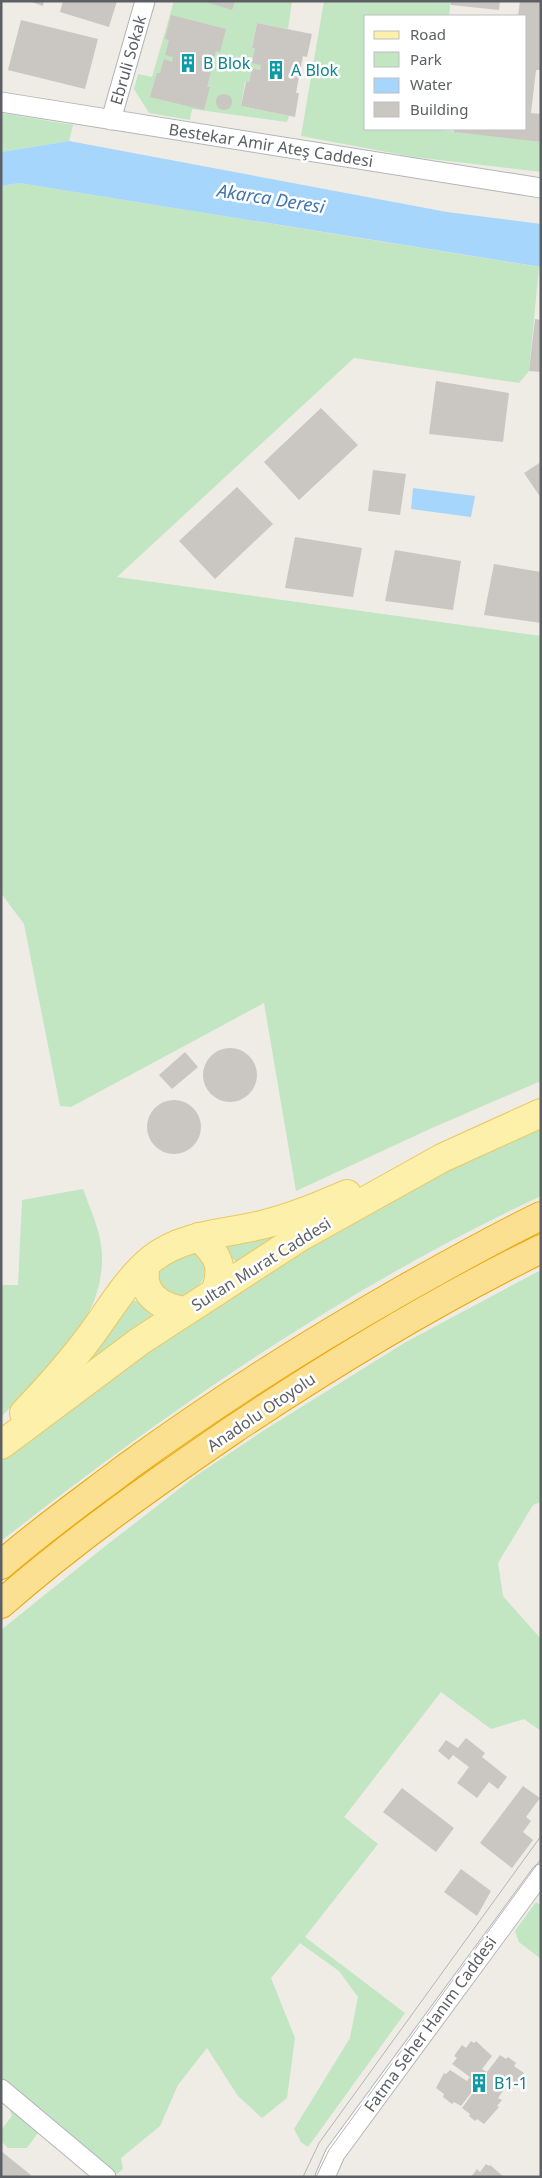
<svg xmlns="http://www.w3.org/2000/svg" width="542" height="2178" font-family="'Noto Sans',sans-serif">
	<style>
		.green { fill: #c2e5c2 }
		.water { fill: #a7d6fc }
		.building { fill: #cac7c2 }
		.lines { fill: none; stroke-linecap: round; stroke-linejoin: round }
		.minor-casing { stroke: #b2b5b9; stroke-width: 21 }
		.primary-casing { stroke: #edc75f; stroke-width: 30 }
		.motorway-casing { stroke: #eca807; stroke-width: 30 }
		.minor { stroke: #fff; stroke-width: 19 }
		.primary { stroke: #fcf0ab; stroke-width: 28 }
		.motorway { stroke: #fae090; stroke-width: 28 }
		.tram { stroke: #b3b4b5; stroke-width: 1 }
		.labels { text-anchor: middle; stroke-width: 5; stroke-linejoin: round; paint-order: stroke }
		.street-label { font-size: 16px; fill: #5c6065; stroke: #fff }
		.culture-label { font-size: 16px; fill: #0d838f; stroke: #fff; text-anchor: start }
		.water-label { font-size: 18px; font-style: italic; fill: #4376ae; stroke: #fff }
	</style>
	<rect width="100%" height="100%" fill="#eeece5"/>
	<!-- green -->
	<g class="green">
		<path d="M174,1h118l-4,28 -31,-6 -5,24 3,1 6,17 -1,5 -8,-2 -3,14h-4l-4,24 48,10 -2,6 -95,-13 -2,11 -41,-7 -15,-24 4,-15 14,3z"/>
		<path d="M324,1h127l-2,15h-83v113h67l108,13v30l-127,-15 -113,-21z"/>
		<path d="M1,113l72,12 -4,16 -68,11z"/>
		<path d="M19,183l520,84 -10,104 -10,12 -165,-25 -237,219 424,59v445l-109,47 -136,63 -32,-188 -193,104 -11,-1 -36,-182 -23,-31v-707z"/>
		<path d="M541,1122v74c-195,91 -371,213 -540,345v-84l129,-97 74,-43 114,-81z"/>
		<path d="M83,1189c8,23 20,46 19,71 0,63 -59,116 -101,157v-132h17l4,-85z"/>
		<path d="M356,1196l-116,64 -4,2c-5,-4 -11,-11 -9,-18z"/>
		<path d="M194,1252c21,17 8,33 -8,45l-12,-1 -16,-11v-16l6,-7z"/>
		<path d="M541,1270v232l-8,3 -35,58 5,33 38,43v92l-17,-12 -33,10 -50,-37 -97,125 34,27 -73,93 100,76 -97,134 -7,-5 -7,-13 56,-91 8,-41 -19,-26 -39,-28 -29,35 24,60 -8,60 -25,20 -24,-22 -31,-48 -29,37 -18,41 -39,32 2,11 -10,8 -73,-47 -13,18h-19l-7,-7v-11l11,-14 -7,-18h-4v-468l102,-82 94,-73 69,-46 140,-87z"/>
		<path d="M131,1301h6l17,17 -73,50z"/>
		<path d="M536,1902l5,4v53l-22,-17 -4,-11z"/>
	</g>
	<!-- water -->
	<g class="water">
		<path d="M69,141l378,71 94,12v43l-522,-84 -18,3v-34z"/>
		<path d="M413,488l62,8 -4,21 -60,-8z"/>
	</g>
	<!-- building -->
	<g class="building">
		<path d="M28,1h16l-1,5z"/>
		<path d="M63,1h54l-8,26 -49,-15z"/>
		<path d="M203,1h32l-3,9z"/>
		<path d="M451,1h49l-1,9 -48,-5z"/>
		<path d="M520,1h21v69h-5l-5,43 10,1v28l-87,-10v-3h72v-113h-8z"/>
		<path d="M171,15l55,14 -6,23 -4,-1 -4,15 -8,-2 -2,5 9,2 -4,16h3l-6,23 -54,-13 7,-24h3l4,-14 8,3 1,-5 -8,-2 4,-15 -4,-1z"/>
		<path d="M21,20l77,19 -13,50 -77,-19z"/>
		<path d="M257,23l55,11 -5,23 -4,-1 -3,16 -8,-2 -1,5 8,2 -3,16h3l-4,24 -54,-11 5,-24h3l3,-14 8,2 1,-5 -9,-2 3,-15h-3z"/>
		<circle cx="224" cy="102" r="8"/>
		<path d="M535,319l6,1v52l-12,-1z"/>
		<path d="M436,381l73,12 -6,49 -74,-8z"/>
		<path d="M321,408l37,37 -59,55 -35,-38z"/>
		<path d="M541,462v36l-17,-25z"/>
		<path d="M373,470l33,4 -6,41 -32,-4z"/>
		<path d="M237,487l36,37 -58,55 -36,-38z"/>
		<path d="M295,537l67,11 -9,49 -68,-9z"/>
		<path d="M395,550l66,11 -8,49 -68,-9z"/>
		<path d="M494,564l47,8v51l-57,-8z"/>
		<circle cx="230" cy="1075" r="27"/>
		<path d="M185,1052l13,15 -26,22 -13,-14z"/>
		<circle cx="174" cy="1127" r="27"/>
		<path d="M466,1738l19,15 -3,4 25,20 -9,12 -9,-7 -12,16 -20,-15 12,-16 -16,-12 -4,5 -11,-9 8,-11 12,8z"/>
		<path d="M523,1786l17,12 -14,19 5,4 -8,11 10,8 -21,28 -32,-25z"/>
		<path d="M402,1788l52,40 -18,24 -53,-40z"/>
		<path d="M461,1869l30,22 -14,25 -33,-24z"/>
		<path d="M471,2041l3,2 2,-2 16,15 -10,13 5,3 13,-17 6,4 2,-2 8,6 -2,3 10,7 -4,5 2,2 -12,12 -5,-4 -7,10 4,2 -5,6 2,1 -15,17 -7,-5 -2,2 -6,-5 1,-2 -8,-6 10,-14 -1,-1 -10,13 -7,-4 -2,2 -9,-7 1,-3 -8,-6 8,-15 2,1 4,-4 17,11 3,-4 -18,-13 5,-6 -3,-2 8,-11 4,3z"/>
		<path d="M1,2151l30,24 -1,2h-29z"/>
		<path d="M486,2164l3,2 1,-1 14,12h-33l6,-8 3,3z"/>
	</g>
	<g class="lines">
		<!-- minor casing -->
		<g class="minor-casing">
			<g id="minor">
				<path d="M1,102l540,86"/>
				<path d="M111,120l34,-119"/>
				<path d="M1,2089l105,88"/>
				<path d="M325,2177l10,-23 206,-280"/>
			</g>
		</g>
		<!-- primary casing -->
		<g class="primary-casing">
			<g id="primary">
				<path d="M199,1237c19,18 26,29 16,55"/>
				<path d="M146,1265c-7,29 14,42 39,46"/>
				<path d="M24,1413c24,-25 47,-51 67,-78 20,-27 36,-56 62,-77 31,-24 72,-24 108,-33 30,-7 58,-19 86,-31"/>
				<path d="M1,1445l139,-104 160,-104 142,-79 99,-45"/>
			</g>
		</g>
		<!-- motorway casing -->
		<g class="motorway-casing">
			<g id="motorway">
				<path d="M1,1565c40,-35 84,-66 126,-98 88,-64 179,-122 274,-176 46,-26 92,-52 140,-75"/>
				<path d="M1,1604c72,-63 151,-119 230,-173 100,-67 202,-129 310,-182"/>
			</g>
		</g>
		<!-- minor -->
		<use href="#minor" class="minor"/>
		<!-- primary -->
		<use href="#primary" class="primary"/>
		<!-- motorway -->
		<use href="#motorway" class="motorway"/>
		<!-- tram -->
		<g class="tram">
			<path d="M303,2177l16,-34 222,-307"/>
			<path d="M316,2177l13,-27 212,-291"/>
		</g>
	</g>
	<!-- icons -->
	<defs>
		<g id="building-bare" transform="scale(1.5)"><path d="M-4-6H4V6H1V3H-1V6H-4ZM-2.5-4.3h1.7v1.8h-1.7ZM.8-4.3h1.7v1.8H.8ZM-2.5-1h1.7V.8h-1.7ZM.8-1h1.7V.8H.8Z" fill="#0f9aa8" stroke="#fff" stroke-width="2.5" paint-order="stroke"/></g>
	</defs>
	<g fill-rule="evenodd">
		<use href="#building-bare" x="188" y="63"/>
		<use href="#building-bare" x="276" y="70"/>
		<use href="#building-bare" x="479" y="2083"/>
	</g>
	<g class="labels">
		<!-- street labels -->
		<g class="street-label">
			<text transform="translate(128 60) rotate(-74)" y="6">Ebruli Sokak</text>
			<text transform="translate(271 145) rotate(9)" y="6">Bestekar Amir Ateş Caddesi</text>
			<text transform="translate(261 1264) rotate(-32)" y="6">Sultan Murat Caddesi</text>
			<text transform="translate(261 1412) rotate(-34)" y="6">Anadolu Otoyolu</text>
			<text transform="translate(430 2024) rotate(-54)" y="6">Fatma Seher Hanım Caddesi</text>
		</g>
		<!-- culture labels -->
		<g class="culture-label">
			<text x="203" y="69">B Blok</text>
			<text x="291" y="76">A Blok</text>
			<text x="494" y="2089">B1-1</text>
		</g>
		<!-- water labels -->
		<g class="water-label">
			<text transform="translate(271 199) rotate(9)" y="6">Akarca Deresi</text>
		</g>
	</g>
	<!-- border -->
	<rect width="542" height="2178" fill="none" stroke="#5c6065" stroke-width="5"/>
	<!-- legend -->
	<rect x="364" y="15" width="162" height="115" fill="#ffffff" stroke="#bebfc1"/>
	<rect x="374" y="31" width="25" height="8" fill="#fcf0ab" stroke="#bebfc1"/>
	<text x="410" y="40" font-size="15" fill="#5c6065">Road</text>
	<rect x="374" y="52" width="25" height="15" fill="#c2e5c2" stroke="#bebfc1"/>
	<text x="410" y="65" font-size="15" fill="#5c6065">Park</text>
	<rect x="374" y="78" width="25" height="15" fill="#a7d6fc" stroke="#bebfc1"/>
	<text x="410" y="90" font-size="15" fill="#5c6065">Water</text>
	<rect x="374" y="102" width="25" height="15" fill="#cac7c2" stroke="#bebfc1"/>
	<text x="410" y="115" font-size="15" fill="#5c6065">Building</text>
</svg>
